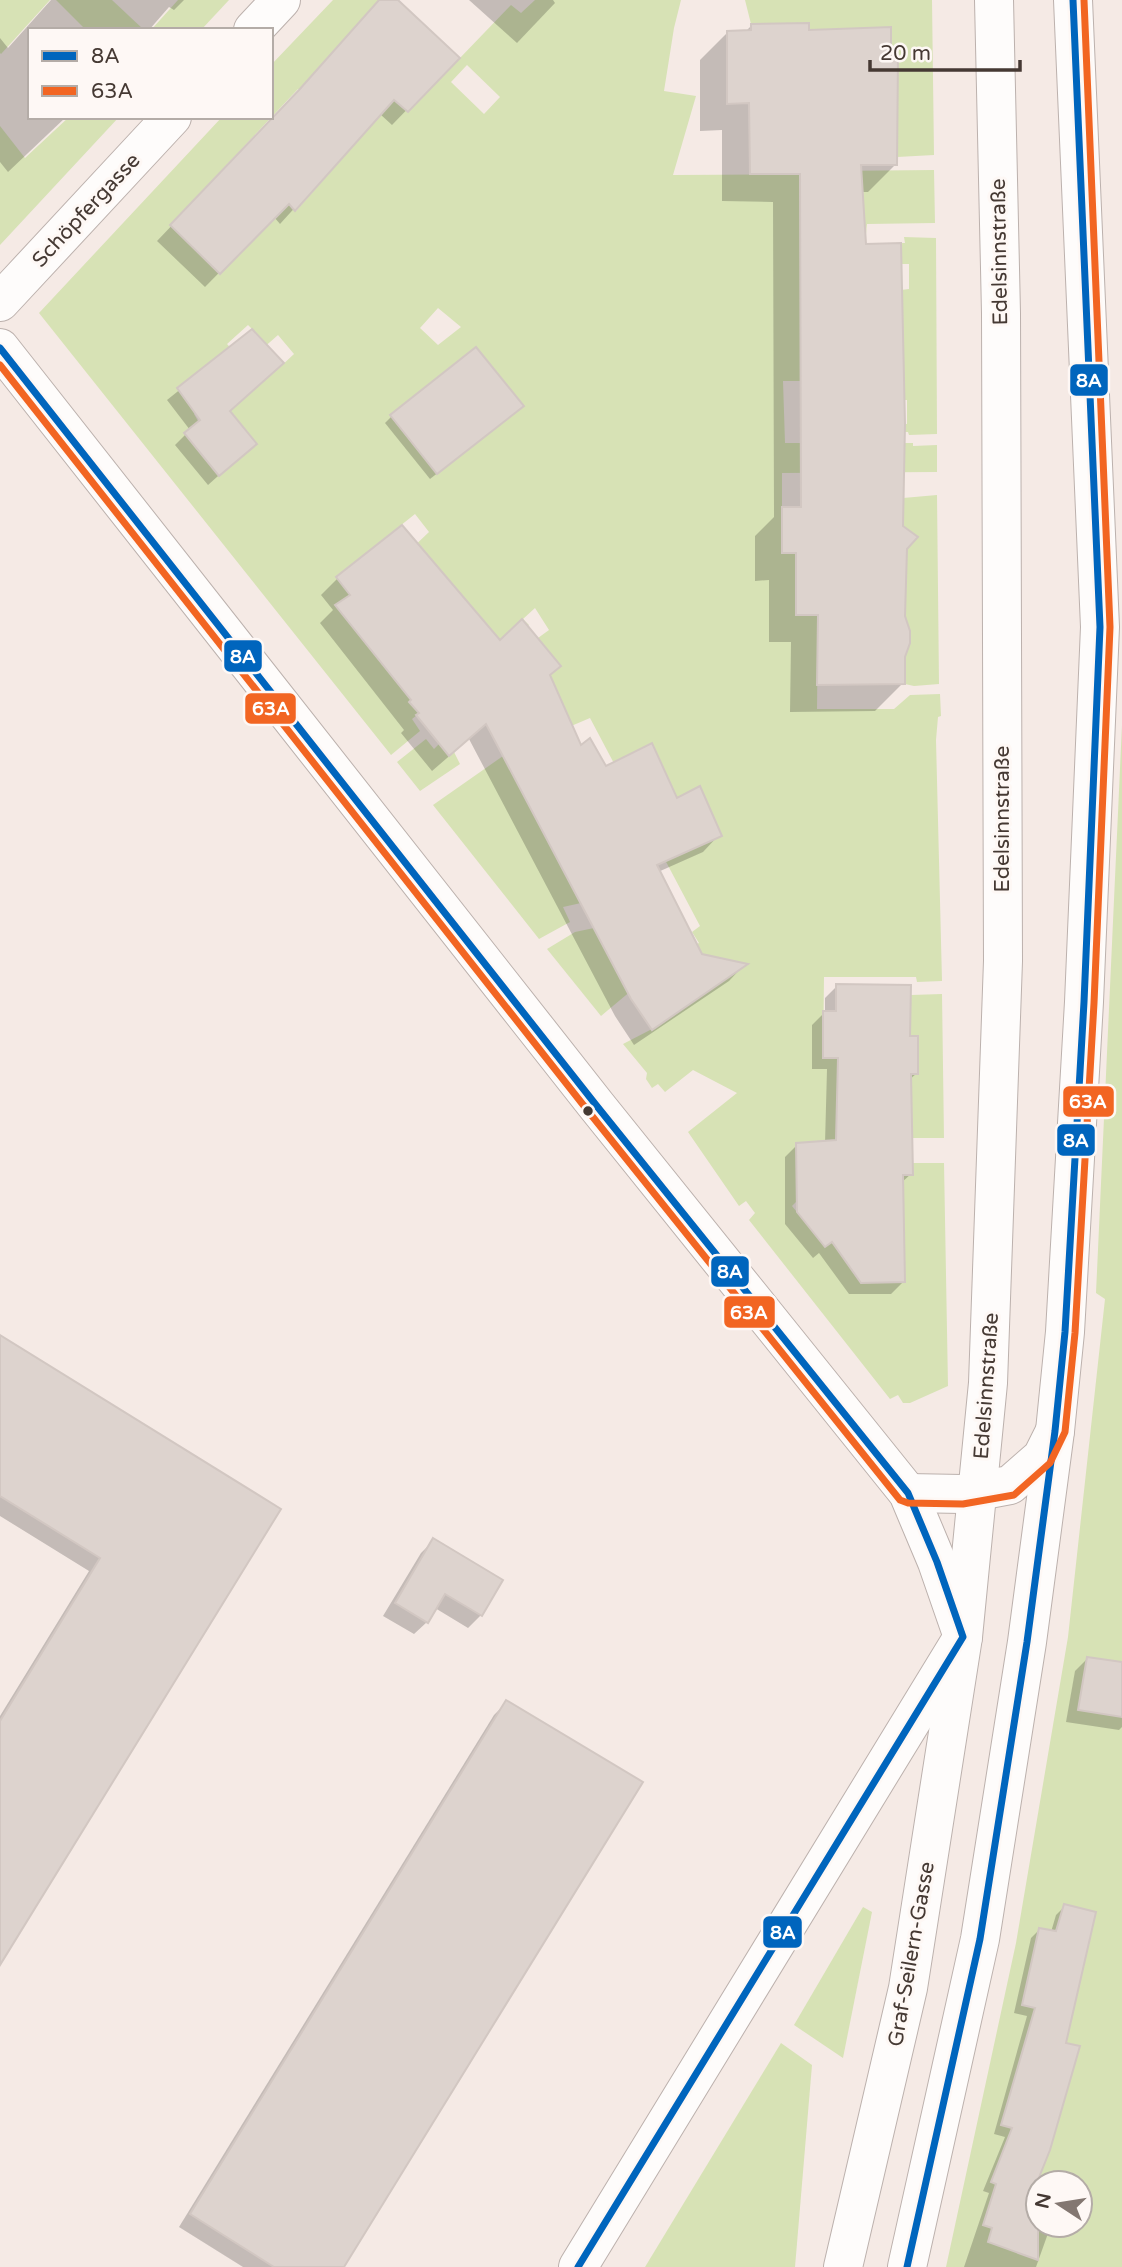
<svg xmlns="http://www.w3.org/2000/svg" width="1122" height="2267" font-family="'Varela Round',sans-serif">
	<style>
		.green { fill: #d7e2b5; fill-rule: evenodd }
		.shadow { fill: #0003 }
		.building { fill: #ddd3ce; stroke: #d2c7c2; stroke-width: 2 }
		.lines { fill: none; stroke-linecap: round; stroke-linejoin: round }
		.minor-casing { stroke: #bcb1ad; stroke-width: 40 }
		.tertiary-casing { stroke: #bcb1ad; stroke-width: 40 }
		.secondary-casing { stroke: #bcb1ad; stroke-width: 40 }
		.minor { stroke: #fefcfb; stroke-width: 38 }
		.tertiary { stroke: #fefcfb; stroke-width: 38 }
		.secondary { stroke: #fefcfb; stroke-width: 38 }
		.bus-1-casing { stroke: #fef8f5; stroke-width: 12 }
		.bus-2-casing { stroke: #fef8f5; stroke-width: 12 }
		.bus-1 { stroke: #0065bd; stroke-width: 7 }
		.bus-2 { stroke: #f26522; stroke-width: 7 }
		.bus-dot { fill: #453933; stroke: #fef8f5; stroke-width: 2.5 }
		.labels { text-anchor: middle; stroke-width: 6; stroke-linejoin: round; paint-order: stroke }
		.street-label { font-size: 21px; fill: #453933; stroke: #fef8f5 }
		.line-badge { stroke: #fef8f5; stroke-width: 2.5 }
		.badge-label { font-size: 19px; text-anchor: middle; font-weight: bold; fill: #fff }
	</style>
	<rect width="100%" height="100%" fill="#f5eae5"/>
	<!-- green -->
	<g class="green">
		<path d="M0,0h50l-49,54 -1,-1z"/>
		<path d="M56,0h56l32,30h-58z"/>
		<path d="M178,0h51l-28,30h-50z"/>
		<path d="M333,0h46l-42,48 71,64 103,-107 10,8 14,-13h146l-7,28 -10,63 32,5 -23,79 158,-1v-3l103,-1 1,53 -68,1 -1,10h-32l-33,147h-18l2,62h128v3l24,-1v27l-155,1v80h23l-9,34v27l22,1 -1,94h77l16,-14 30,-1 1,22 -3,1 -2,23 6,241 -25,1 -1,-5h-92l-1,81h15l79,16 1,-38h-8l1,-41 31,-1 2,144h-32l-65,9 -50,-4 -1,59 -4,4 33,41 7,-5 29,41 44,-1 -2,-107 10,-1 -1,-11h32l4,223 -38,17h-7l-5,-8 -8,4 -141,-179 6,-7 -9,-12 -7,5 -51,-74 49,-39 -44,-23 -28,22 -7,-8 -6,4 -6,-9 1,-6 -24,-29 29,-15 37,-81 10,-5 -7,-11 8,-6 -110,-208 -47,20 -34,-30 52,-42 -23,-28 11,-8 -14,-22 -12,11 6,6 -117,94 8,12 -29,24 -352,-442 183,-196h49v-52zM467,65l33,32 -16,17 -33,-32zM298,89l40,33 -9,12 19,18 -52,59 -7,-7 -69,70 -50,-49zM438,308l23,19 -23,18 -18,-17zM248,325l17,17 -21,20 -17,-18zM278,335l16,19 -16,15 -17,-19zM217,394l40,50 -38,32 -35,-43 14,-12 -4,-7zM523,406l-86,68 -47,-58 1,-1zM415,514l14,18 -23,22 18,23 14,-10 22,26 -124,12 14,-10 -14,-18z"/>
		<path d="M745,0h187l2,155 -37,2 1,-49 -7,-41 9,-9 -9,-5v-26l-82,3v-7l-58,1z"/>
		<path d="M69,117h50l-119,128v-119l25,32z"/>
		<path d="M904,237l32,1 1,196 -28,1 -1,-3h-7v-8h6v-24h-7l1,-110 8,-1v-25h-8v-21h4z"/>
		<path d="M937,495l2,189 -25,2 -9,-2v-27l5,-14v-12l-6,-19 1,-62 8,-7 1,-9 -11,-8v-28z"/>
		<path d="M1122,725v1542h-176l70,-324 52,-306 37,-338 -9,-6zM1038,2183h42v42h-42z"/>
		<path d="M426,739l8,10 5,-5 10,12 5,-4 6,12 -40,27 -23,-29z"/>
		<path d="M503,756l78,147 -18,4 7,15 -31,17 -106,-134z"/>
		<path d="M594,928l38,62 -31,26 -54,-67 28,-17z"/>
		<path d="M863,1907l9,5 -29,146 -49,-33z"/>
		<path d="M781,2043l31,22 -17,202h-150z"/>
	</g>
	<!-- shadow -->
	<g class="shadow">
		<path d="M51,0h133l-10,10 -5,-3 -20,23h-119v87h36l-58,55 -8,-10v-124l8,10z"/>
		<path d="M380,0h16l61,58 -65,67 -12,-11 -100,110 -6,-7 -69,70 -48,-46 128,-134z"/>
		<path d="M469,0h84l2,3 -38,40z"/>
		<path d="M752,25l56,7 88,132 -28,28h-7l4,53 40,303 -2,135 -28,28 -85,1 1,-70h-22v-62l-14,1v-45l19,-19 -1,-315 -51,-1v-71l-22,1v-71l28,-28h17z"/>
		<path d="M252,332l-23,79 17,40 -38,34 -33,-40 15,-15 -23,-30z"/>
		<path d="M515,412l-85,67 -45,-56 6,-6z"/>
		<path d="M402,527l98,116 49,33 31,72 25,21 71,32 43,34 -16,17 -45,20 43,84 43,9 -15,16 -95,64 -19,-29 -146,-277 -37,32 -31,-38 3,-3 -84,-107 13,-13 -12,-15 16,-16z"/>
		<path d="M837,986l72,51 7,37 -7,6 2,94 -10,9 2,99 -12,12h-42l-30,-41 -6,5 -28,-34v-67l12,-12 28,-2 2,-74h-15v-44l13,-13v-14z"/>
		<path d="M0,1337l278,173 -278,451v-245l89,-145 -89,-55z"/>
		<path d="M433,1541l48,74 -13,13 -33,-20 -8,14 -13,12 -31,-18 38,-63z"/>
		<path d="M1087,1659l35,5v63l-3,3 -53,-8 9,-51z"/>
		<path d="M507,1702l-165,565h-99l-64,-40 315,-512z"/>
		<path d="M1065,1906l-31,278 4,2v39h13l-15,42h-72l25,-74 -6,-2 22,-54 -11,-3 33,-118 -13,-3 17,-75 9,-9 11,3 5,-17z"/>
	</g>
	<!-- building -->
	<g class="building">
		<path d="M379,0h19l62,58 -52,54 -14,-12 -99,111 -6,-7 -69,70 -50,-49 129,-135z"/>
		<path d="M809,23v7l82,-3v26l7,4 -1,108h-36l5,79 35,-1 4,181 -2,102 15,11 -11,12 -2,67 5,15v12l-5,14v27l-88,1 1,-70h-22v-62h-14v-46h19l-1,-333h-50l-1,-71 -22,1v-73l24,-1v-6z"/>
		<path d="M252,329l32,34 -54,48 27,33 -38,32 -35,-43 16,-13 -23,-32z"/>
		<path d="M476,347l48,59 -87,68 -47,-59z"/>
		<path d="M402,525l98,115 22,-21 39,47 -11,9 31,70 9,-7 16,28 46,-23 25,55 23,-12 22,50 -65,29 45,89 46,10 -96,66 -21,-31 -145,-275 -37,32 -33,-41 3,-2 -10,-11 2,-2 -76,-95 15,-10 -14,-18z"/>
		<path d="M836,984l75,1 -1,51h8v38h-7l2,101h-10l2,107 -44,1 -29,-41 -7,5 -28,-35 -1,-69 40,-3 2,-82h-15v-47h13z"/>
		<path d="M0,1335l281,174 -281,456v-244l100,-163 -100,-62z"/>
		<path d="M433,1538l70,42 -21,36 -37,-22 -17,29 -33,-20z"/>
		<path d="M1087,1657l35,5v55l-44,-7z"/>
		<path d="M506,1700l137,82 -299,485h-70l-84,-53z"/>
		<path d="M1064,1904l32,8 -30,131 14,3 -30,104 -12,30v80l-50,-18 4,-14 -9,-3 13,-41 -5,-2 21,-54 -11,-3 34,-117 -13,-3 17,-77 17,3z"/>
	</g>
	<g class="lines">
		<!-- minor casing -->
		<g class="minor-casing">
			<g id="minor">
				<path d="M253,30l28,-30"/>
				<path d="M0,302l172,-185"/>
			</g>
		</g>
		<!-- tertiary casing -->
		<g class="tertiary-casing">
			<g id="tertiary">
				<path d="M0,348l596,757 312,388 29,69 26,75 -385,630"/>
				<path d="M908,1493l54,1 48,-9 32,-28 13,-26"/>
			</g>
		</g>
		<!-- secondary casing -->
		<g class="secondary-casing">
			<g id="secondary">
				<path d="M843,2267l65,-279 55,-351 25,-254 15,-422 -2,-648 -7,-313"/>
				<path d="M907,2267l73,-328 47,-297 28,-211 10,-99 19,-330 16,-375 -27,-627"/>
			</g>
		</g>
		<!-- minor -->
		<use href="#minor" class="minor"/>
		<!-- tertiary -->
		<use href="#tertiary" class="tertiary"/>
		<!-- secondary -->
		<use href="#secondary" class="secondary"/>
		<!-- bus-1 casing -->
		<g class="bus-1-casing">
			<g id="bus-1">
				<path d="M0,348l596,757 312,388 29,69 26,75 -385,630"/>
				<path d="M907,2267l73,-328 47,-297 28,-211 10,-99 19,-330 16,-375 -27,-627"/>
			</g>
		</g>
		<!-- bus-2 casing -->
		<g class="bus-2-casing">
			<path id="bus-2" d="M0,365l588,746 312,389 8,3 55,1 51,-9 36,-32 15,-31 10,-99 19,-330 16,-376 -26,-627"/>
		</g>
		<!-- bus-1 -->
		<use href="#bus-1" class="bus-1"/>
		<!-- bus-2 -->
		<use href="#bus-2" class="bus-2"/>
	</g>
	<!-- markers -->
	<circle class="bus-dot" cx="588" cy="1111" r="6"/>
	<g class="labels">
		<!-- street labels -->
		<g class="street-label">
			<text transform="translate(86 210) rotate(-47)" y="7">Schöpfergasse</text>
			<text transform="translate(999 252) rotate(-91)" y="7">Edelsinnstraße</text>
			<text transform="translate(1002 819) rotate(-90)" y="7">Edelsinnstraße</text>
			<text transform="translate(986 1386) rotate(-86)" y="7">Edelsinnstraße</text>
			<text transform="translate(911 1954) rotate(-80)" y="7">Graf-Seilern-Gasse</text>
		</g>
	</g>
	<g class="line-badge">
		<rect x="1069" y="363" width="40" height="34" rx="7" fill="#0065bd"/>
		<rect x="223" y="639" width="40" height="34" rx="7" fill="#0065bd"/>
		<rect x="244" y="692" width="53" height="33" rx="7" fill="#f26522"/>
		<rect x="1062" y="1085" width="53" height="33" rx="7" fill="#f26522"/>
		<rect x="1056" y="1123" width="40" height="34" rx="7" fill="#0065bd"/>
		<rect x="710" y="1255" width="40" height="33" rx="7" fill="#0065bd"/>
		<rect x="723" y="1295" width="53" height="34" rx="7" fill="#f26522"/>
		<rect x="762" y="1915" width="41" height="34" rx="7" fill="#0065bd"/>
	</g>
	<g class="badge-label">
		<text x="1089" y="387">8A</text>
		<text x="243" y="663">8A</text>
		<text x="271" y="715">63A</text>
		<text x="1088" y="1108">63A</text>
		<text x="1076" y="1147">8A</text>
		<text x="730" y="1278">8A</text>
		<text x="749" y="1319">63A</text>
		<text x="783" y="1939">8A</text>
	</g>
	<!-- legend -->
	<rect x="28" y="28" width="245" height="91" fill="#fef8f5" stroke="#b4aca7" stroke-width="2"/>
	<rect x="42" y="51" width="35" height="10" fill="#0065bd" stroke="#b4aca7" stroke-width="2"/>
	<text x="91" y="63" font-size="21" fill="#453933">8A</text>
	<rect x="42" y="86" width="35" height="10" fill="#f26522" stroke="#b4aca7" stroke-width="2"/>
	<text x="91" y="98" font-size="21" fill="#453933">63A</text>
	<!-- north arrow -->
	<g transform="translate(1059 2204) rotate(282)"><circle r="33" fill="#fef8f5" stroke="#b4aca7" stroke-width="2"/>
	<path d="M0-5L12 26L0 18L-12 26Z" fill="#837771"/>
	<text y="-10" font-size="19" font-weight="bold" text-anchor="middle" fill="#453933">N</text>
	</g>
	<!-- scale -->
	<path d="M870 60v10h150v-10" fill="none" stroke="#453933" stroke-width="3.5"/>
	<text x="880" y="60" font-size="21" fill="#453933" stroke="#fef8f5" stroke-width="5" paint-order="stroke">20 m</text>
</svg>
